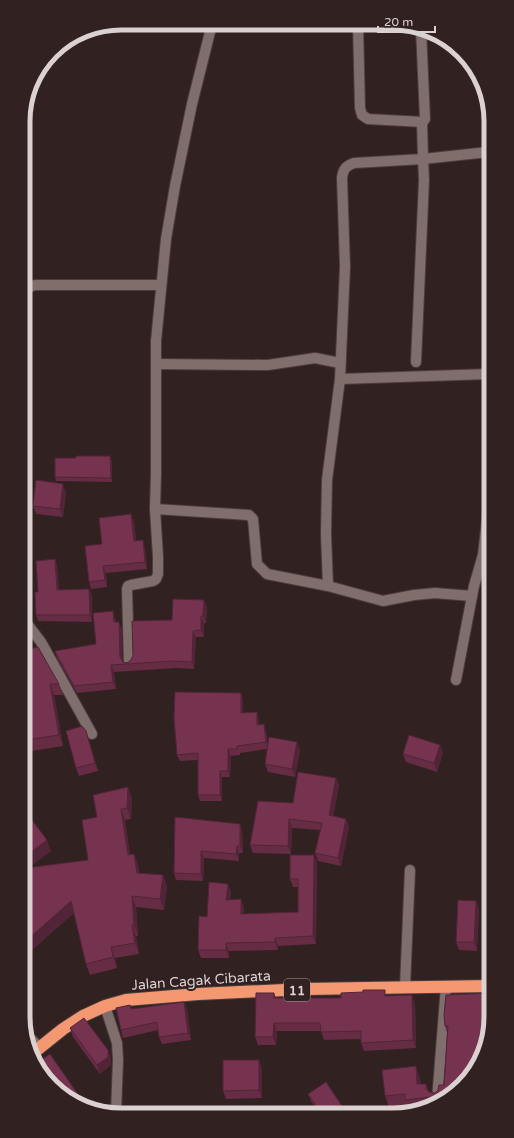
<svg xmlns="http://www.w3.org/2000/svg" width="514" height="1138" font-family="'Varela Round',sans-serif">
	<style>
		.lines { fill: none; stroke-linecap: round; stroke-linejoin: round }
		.minor-casing { stroke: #4b3e3e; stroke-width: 12 }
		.highway-casing { stroke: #4b3e3e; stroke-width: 14 }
		.minor { stroke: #806e6d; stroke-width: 10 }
		.highway { stroke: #f49872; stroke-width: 12 }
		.wall { fill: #652c44 }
		.shaded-wall { fill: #522437 }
		.building { fill: #75334f; stroke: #522437 }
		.labels { text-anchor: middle; stroke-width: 4; stroke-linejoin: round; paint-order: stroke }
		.shield { fill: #312121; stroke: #a99c9c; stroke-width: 1 }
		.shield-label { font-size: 13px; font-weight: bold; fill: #dcd1d1 }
		.street-label { font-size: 14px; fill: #dcd1d1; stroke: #312121 }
		.rim { fill: none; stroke: #dcd1d1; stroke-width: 5 }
	</style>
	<rect width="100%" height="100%" fill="#312121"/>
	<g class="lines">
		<!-- minor casing -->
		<g class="minor-casing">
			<g id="minor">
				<path d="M358,24l2,84 2,7 6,4 55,3 2,-3 -4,-90"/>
				<path d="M24,292l3,-4 8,-3h126"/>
				<path d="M416,362l8,-182 -1,-21 65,-7"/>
				<path d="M156,364l112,1 47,-7 25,5"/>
				<path d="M340,379l149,-5"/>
				<path d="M155,509l94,6 4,4 4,45 10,10 61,12 55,15 31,-6 21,-2 37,3"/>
				<path d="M328,586l-2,-52 1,-54 13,-101 5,-112 -3,-89c1,-9 4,-12 12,-15l69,-4 -1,-37"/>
				<path d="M25,621l16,21 51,92"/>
				<path d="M129,663l-2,-74 1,-3 3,-1 22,-4 3,-2 2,-5v-17l-3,-48 1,-36v-132l10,-102 9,-53 17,-82 18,-72 1,-8"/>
				<path d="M456,680l18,-94 9,-31 6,-53"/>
				<path d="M405,987l5,-117"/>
				<path d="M105,1006l12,37 1,17 -2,53"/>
				<path d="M26,1034l13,13"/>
				<path d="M437,1100l9,-114"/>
			</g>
		</g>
		<!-- highway casing -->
		<g class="highway-casing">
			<path id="highway" d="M33,1053l30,-24 20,-13 22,-10 21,-6 72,-6 107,-5 186,-3"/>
		</g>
		<!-- minor -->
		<use href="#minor" class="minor"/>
		<!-- highway -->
		<use href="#highway" class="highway"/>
	</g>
	<!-- wall -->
	<g class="wall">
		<path d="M112,461v21l-56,-1 -1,-4z"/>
		<path d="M66,492l-3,25 -27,-3 -3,-8z"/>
		<path d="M134,521l2,20 9,7 2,21 -41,4 1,14 -16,2 -2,-7 13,-38z"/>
		<path d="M55,559l2,7 2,24 30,-1 3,7v26l-54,-1 -2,-6 2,-23z"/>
		<path d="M207,607l-1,16h-2v14h-8l-2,32 -18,-1 -62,4 2,17 -39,4 -20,-35 -2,-7 41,-7 19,-26 1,4 6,7v32l1,1 4,1 3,-2 42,-41z"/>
		<path d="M25,650l34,34 4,11h-9l9,51 -38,6z"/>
		<path d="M243,699v14l16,6v6l7,6 2,14 32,5 -5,27 -27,-5 -3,-8 2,-15 -27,4v2l-9,1 -1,21h-8v24h-22l-2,-6v-35l-18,1 -3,-6z"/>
		<path d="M89,740l9,31 -19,5 -3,-8z"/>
		<path d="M440,745l3,8 -6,19 -31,-10 -3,-8z"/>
		<path d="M336,778l3,8 -6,30 13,3 3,8 -8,39 -23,-5 -3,-8 5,-23 -28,-2 -1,26 -38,-1 -3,-8z"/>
		<path d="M26,797l2,18 23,36 -23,17 60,-8 9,-43 35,-19 -1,21 -6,1 5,35 4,-1 4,11 1,8 24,2 4,11 -3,24 -28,-3 2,29h-2l3,18 -24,4 2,10 -27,7 -4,-11 -12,-51 -48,42z"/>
		<path d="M175,817l67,14 1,22h-4v8l-35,-3 -1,23 -27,-1 -2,-7z"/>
		<path d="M314,855l3,8 -1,81 -38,2v4l-49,1v7h-28l-3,-8 9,-33 21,-33 3,8 -1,8 14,8v6l54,-2v-25h-5l-3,-8z"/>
		<path d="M476,901l3,8 -2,42 -18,-1 -3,-8z"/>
		<path d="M274,993l2,5h65l46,-2 28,8 1,44 -52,3 -3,-8v-4l-37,1 -3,-9h-44l-1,14h-18l-3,-8z"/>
		<path d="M446,995l21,87 -48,30h-9l-2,-5 -18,2 -5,-13 35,-17 1,5h5l3,8 6,1 9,-8 3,-52 -2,-7z"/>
		<path d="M184,1002l3,7 4,31 -29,4 -3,-7 -1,-7 -35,8 -2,-8 11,-21z"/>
		<path d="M70,1028l38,22 3,9v6l-11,9 -27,-37z"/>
		<path d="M262,1068v30l-36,1 -3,-8z"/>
		<path d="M308,1094l38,18h-27l-8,-11z"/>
	</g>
	<!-- shaded-wall -->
	<g class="shaded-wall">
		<path d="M110,456l2,5v21l-1,-4z"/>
		<path d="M63,484l3,8 -3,25 -3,-8z"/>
		<path d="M131,514l3,7 3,27 -3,-7z"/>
		<path d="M143,540l2,8 2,21 -2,-7z"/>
		<path d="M55,559l2,7 2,31 -2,-7z"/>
		<path d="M103,566l3,7 1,14 -2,-7z"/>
		<path d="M89,589l3,7v26l-2,-7z"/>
		<path d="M204,600l3,7 -1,16 -3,-7z"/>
		<path d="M113,611l2,7 1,11 -2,-7z"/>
		<path d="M201,616l3,7v14l-3,-7z"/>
		<path d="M119,622l3,7 1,35 -3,-7z"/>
		<path d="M193,631l3,6 -2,32 -2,-7z"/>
		<path d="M111,665l3,7 2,17 -3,-7z"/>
		<path d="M50,684l4,11 9,51 -4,-11z"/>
		<path d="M241,693l2,6v20l-2,-6z"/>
		<path d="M257,712l2,7v13l-2,-7z"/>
		<path d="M264,724l2,7 2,17 -2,-6z"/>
		<path d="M86,731l3,9 9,31 -3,-8z"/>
		<path d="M297,742l3,8 -5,27 -3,-8z"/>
		<path d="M440,745l3,8 -6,19 -3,-9z"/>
		<path d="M228,749l3,7 -1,21 -2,-6z"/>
		<path d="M220,771l2,6v24l-2,-6z"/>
		<path d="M336,778l3,8 -7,38 -3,-9z"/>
		<path d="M128,787l4,11 -1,21 -4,-11z"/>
		<path d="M26,797l3,25 -3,-9z"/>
		<path d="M121,809l4,11 7,46 -4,-11z"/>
		<path d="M289,819l3,9 -1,26 -3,-8z"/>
		<path d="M346,819l3,8 -8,39 -3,-8z"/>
		<path d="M240,824l2,7 1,22 -3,-7z"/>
		<path d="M47,840l4,11 -25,19v-14z"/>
		<path d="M237,846l2,7v8l-3,-7z"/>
		<path d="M201,851l3,7 -1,23 -2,-7z"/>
		<path d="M134,854l4,11 3,19 -4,-11z"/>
		<path d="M314,855l3,8 -1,81 -3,-8z"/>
		<path d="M163,875l4,11 -3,24 -4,-11z"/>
		<path d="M228,884l3,8 -2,16 -3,-8z"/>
		<path d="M132,896l4,11 2,29 -4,-11z"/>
		<path d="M241,899l3,9v14l-3,-8z"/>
		<path d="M71,901l4,11 -49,43v-14z"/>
		<path d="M476,901l3,8 -2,42 -3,-9z"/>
		<path d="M132,925l4,11 3,18 -4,-11z"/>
		<path d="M275,938l3,8v4l-3,-8z"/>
		<path d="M226,943l3,8v7l-3,-8z"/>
		<path d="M111,947l4,11 2,10 -4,-11z"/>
		<path d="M412,995l3,9 1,44 -3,-8z"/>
		<path d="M184,1002l3,7 4,31 -3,-7z"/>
		<path d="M274,1023l3,8 -1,14 -3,-8z"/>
		<path d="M108,1050l3,9v6l-11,9 -3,-9z"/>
		<path d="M259,1060l3,8v30l-3,-8z"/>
		<path d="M416,1066l4,13 2,18 -5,-13z"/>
	</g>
	<!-- building -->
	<g class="building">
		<path d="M76,456h34l1,22 -56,-1v-19h21z"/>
		<path d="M36,480l27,4 -3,25 -27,-3z"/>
		<path d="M131,514l3,27 9,-1 2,22 -42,4 2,14 -16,2 -4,-36 17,-2 -3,-26z"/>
		<path d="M55,559l2,31 32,-1 1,26h-54l-1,-23h3l-2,-31z"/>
		<path d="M173,599l31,1 -1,16h-2v14l-8,1 -1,31 -18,-1 -63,4 2,17 -39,4 -19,-35 41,-7 -3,-31 20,-2 1,11h5l1,35 3,5 4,1 3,-2 3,-5 -1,-35 40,-1z"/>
		<path d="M38,647l21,37h-9l9,51 -34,5v-90z"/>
		<path d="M175,692l66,1v20l16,-1v13l7,-1 2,18 -29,4v3h-9v22h-8v24h-22v-42l-21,2 -3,-37z"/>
		<path d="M82,726l4,5 9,32 -19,5 -10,-37z"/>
		<path d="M409,735l31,10 -6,18 -31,-9z"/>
		<path d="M269,737l28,5 -5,27 -27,-5z"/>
		<path d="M298,772l38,6 -7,37 17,4 -8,39 -23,-5 7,-30 -33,-4 -1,27 -38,-1 8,-44 35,2z"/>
		<path d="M128,787l-1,21 -6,1 7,46 6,-1 3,19 26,2 -3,24 -28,-3 2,29h-2l3,18 -24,4 2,10 -27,7 -15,-63 -45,40v-73l62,-8 -6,-40 15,-3 -4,-22z"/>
		<path d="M26,812l21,28 -21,16z"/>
		<path d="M175,817l65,7v22h-3l-1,8 -35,-3v23l-27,-1z"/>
		<path d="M290,855h24l-1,81 -38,2v4l-49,1v7h-28l1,-34 8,1 2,-35 19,2 -2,16 15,-1v15l57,-2v-33h-8z"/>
		<path d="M458,900l18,1 -2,41h-18z"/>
		<path d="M363,990h22v6l27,-1 1,45 -52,3v-12l-40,1 -1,-9h-46l-1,14h-18l1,-44h18v5h67v-5l22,-1z"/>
		<path d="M491,993v31l-7,30 -17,28 -29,18v-4l-33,4v-6l-20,2 -3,-26 34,-4 1,18h9v5l3,3 6,1 3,-3 1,-5h5l4,-59h-3l-1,-11 2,-20z"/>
		<path d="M184,1002l4,31 -29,4 -2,-15 -36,8 -5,-22 14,-3 1,4z"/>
		<path d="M84,1018l24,32v7l-11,8 -27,-37z"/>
		<path d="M50,1054l34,49 -1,1 -27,-13 -18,-29z"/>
		<path d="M223,1060h36v30l-36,1z"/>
		<path d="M326,1082l20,30h-25l-13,-18z"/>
	</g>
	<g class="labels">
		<!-- shield labels -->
		<rect class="shield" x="284" y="979" width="26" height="22" rx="3"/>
		<g class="shield-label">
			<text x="297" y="995">11</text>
		</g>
		<!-- street labels -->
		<g class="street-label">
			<text transform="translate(201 980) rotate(-4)" y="5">Jalan Cagak Cibarata</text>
		</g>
	</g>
	<!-- crop -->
	<path d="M0 0H514V1138H0ZM121 30H393A91 91 0 0 1 484 121V1017A91 91 0 0 1 393 1108H121A91 91 0 0 1 30 1017V121A91 91 0 0 1 121 30Z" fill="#312121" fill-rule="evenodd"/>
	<path class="rim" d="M121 30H393A91 91 0 0 1 484 121V1017A91 91 0 0 1 393 1108H121A91 91 0 0 1 30 1017V121A91 91 0 0 1 121 30Z"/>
	<!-- scale -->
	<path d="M378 26v6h57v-6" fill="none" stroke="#dcd1d1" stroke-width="2"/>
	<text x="384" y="26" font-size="12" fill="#dcd1d1" stroke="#312121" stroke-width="3" paint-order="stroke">20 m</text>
</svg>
